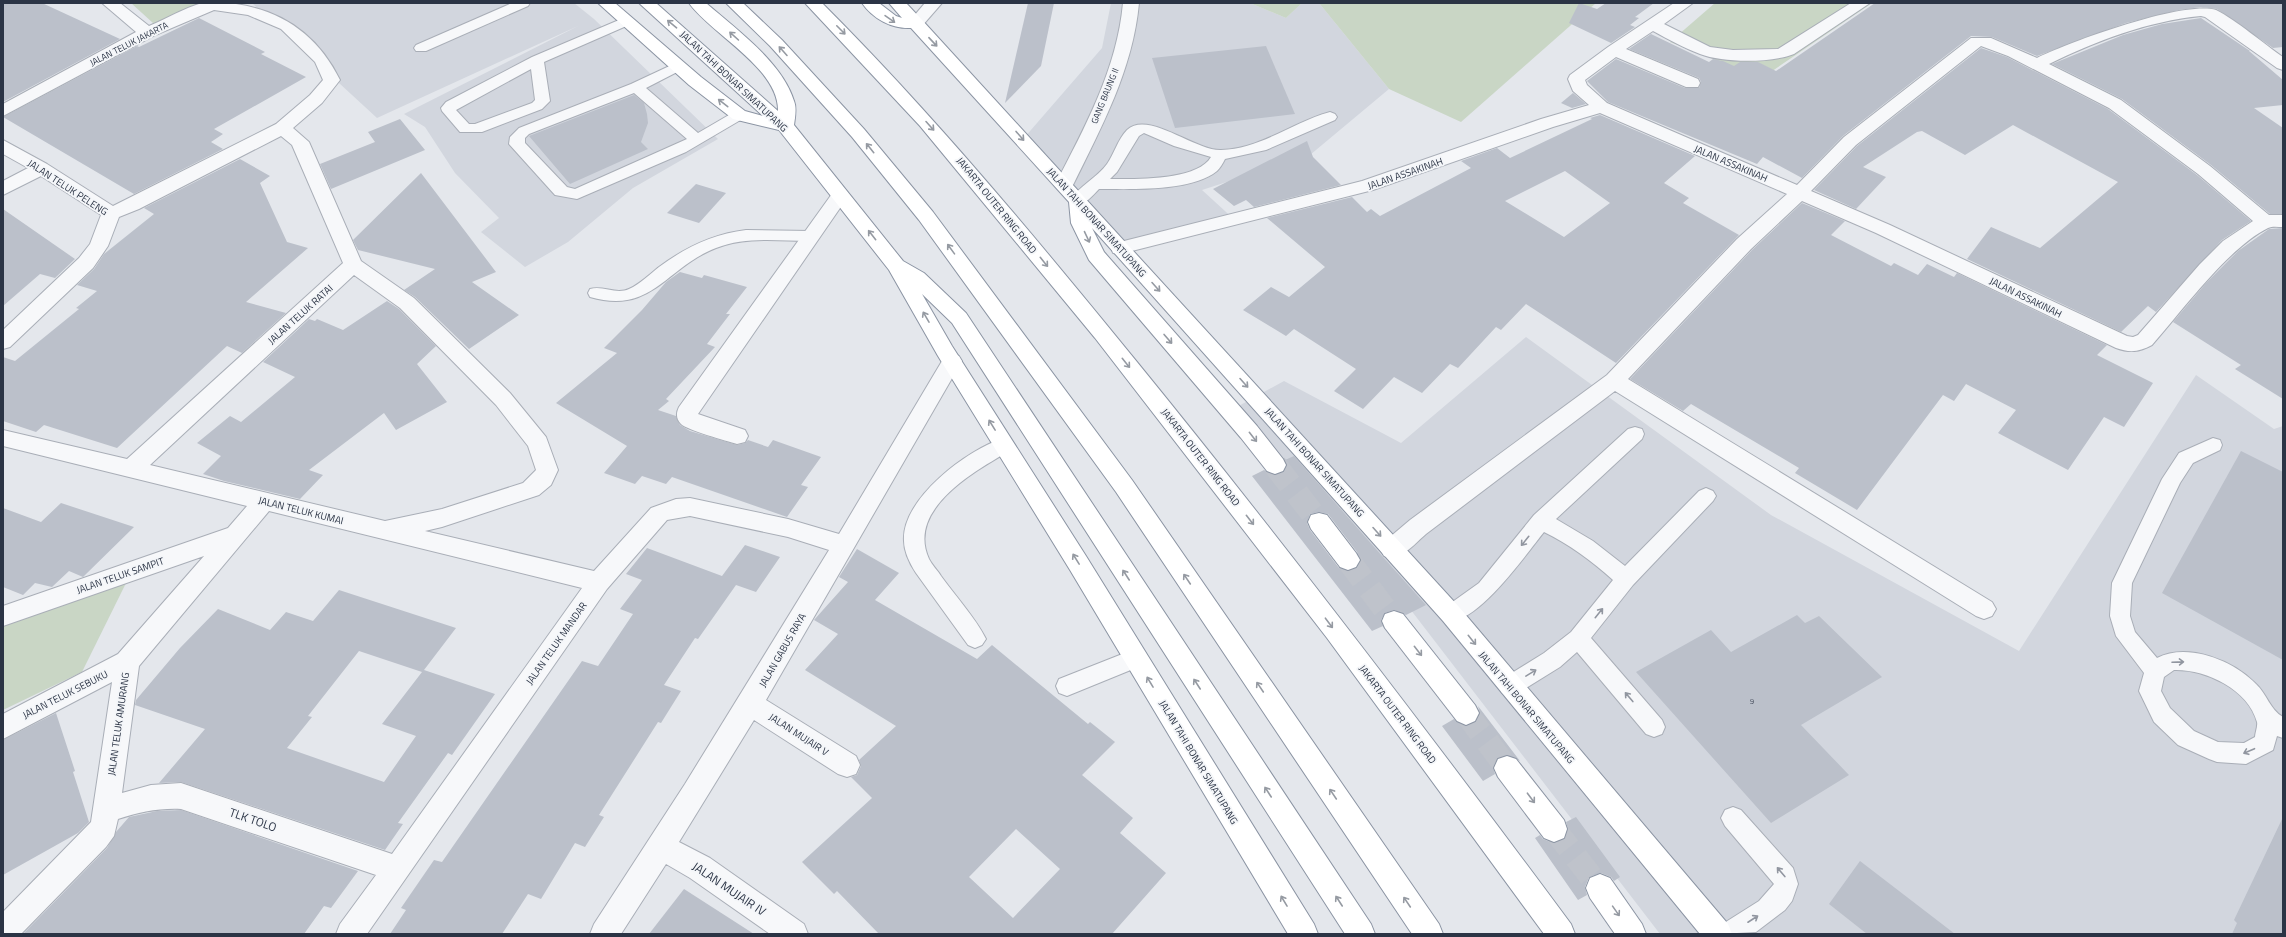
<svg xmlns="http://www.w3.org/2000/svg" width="2286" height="937" font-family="'Titillium Web',sans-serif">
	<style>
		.built { fill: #d2d6de }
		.green { fill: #c9d6c5 }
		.building { fill: #bbc0ca; fill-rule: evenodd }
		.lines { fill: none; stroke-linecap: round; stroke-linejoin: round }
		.highway-tunnel { stroke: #bfc3cb; stroke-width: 24; stroke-dasharray: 24 12; stroke-linecap: butt }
		.lane-casing { stroke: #a9aeb7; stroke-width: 2 }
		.street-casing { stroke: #a9aeb7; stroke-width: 2 }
		.highway-casing { stroke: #8b94a3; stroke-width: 2 }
		.lane { fill: #f7f8fa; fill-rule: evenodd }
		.street { fill: #f7f8fa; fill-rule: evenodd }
		.highway { fill: #fff; fill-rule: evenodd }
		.oneway { stroke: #959aa2 }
		.oneway2 { stroke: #9196a0 }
		.labels { text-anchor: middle; stroke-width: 3.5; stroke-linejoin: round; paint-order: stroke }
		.number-label { font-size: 8px; fill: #4f5766 }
		.far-street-label { font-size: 9px; fill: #2b3445; stroke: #f4f6f9 }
		.street-label { font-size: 10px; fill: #2b3445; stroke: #f4f6f9 }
		.near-street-label { font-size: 12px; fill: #2b3445; stroke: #f4f6f9 }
	</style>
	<rect width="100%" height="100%" fill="#e4e7ec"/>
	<!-- built -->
	<g class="built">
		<path d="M252,3h322l20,16 124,120 -85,49 -65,54 -43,25 -44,-35 18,-14 -44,-45 -30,-46 -21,-13 174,-88 -201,92z"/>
		<path d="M1111,3h139l36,15 16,-15h17l70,86 -79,66 -108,35 35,32 -119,32 -94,-116 78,-90z"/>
		<path d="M1526,337l245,178 248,136 177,-276 78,54 9,-3v508h-623l-336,-437 -98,-84 58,-32 117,62z"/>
	</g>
	<!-- green -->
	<g class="green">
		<path d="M131,3h74l-53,22h-2l3,-2z"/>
		<path d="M1250,3h52l-16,15z"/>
		<path d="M1319,3h277l-135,119 -72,-33z"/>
		<path d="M1715,3h157l-110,75 -92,-36z"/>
		<path d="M129,577l-47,95 -79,38v-86z"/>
	</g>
	<!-- building -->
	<g class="building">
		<path d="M3,3h39l78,36 -117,63z"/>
		<path d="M1028,3h26l-13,63 -36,37z"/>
		<path d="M1579,3l18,6 9,-6h48l-19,14 4,1 -9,7 5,2 -24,16 -42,-20z"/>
		<path d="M1875,3h408v44l-10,1 -56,-39 -16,-2 -22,3 -53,13 -89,33 -45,-19 -21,-1 -128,100 -41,42 -39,-21 -6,7 -149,-62 -21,-21 29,-22 69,29h14l2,-6 -2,-4 -70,-29 22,-15 58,28 4,-3 10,2 11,5 6,-4h18l18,9z"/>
		<path d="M199,18l66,34 -4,2 45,23 -92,52 9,5 -12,8 12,7 -89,45 -131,-77 134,-71 2,1z"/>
		<path d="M2201,18l49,33h-1l34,29v25l-29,3 29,20v86h-13l-59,-49 -89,-66 -70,-35 71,-29 39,-11z"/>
		<path d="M1266,46l29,68 -120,14 -23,-70z"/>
		<path d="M1981,48l26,9 101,52 89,66 54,46 -29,19 -66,72 -8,-6 -27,26 -154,-73 24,-32 49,21 78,-66 -105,-57 -48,30 -43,-24 -5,1 -54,35 23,10 -30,32 -42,-19 43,-44z"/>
		<path d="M1573,93l13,11 -14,4 -11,-5z"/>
		<path d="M634,95l10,8 3,11 1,9 -7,19 7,7 -78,35 -41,-48z"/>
		<path d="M1600,115l95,41 -31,27 25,15 -6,5 56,32 -123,128 -90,-59 -25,26 -5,-3 -38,41 -8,-4 -28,29 -28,-16 -31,32 -29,-18 22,-22 -62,-40 -8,7 -43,-26 28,-23 18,10 36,-30 -58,-49 85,-21 15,15 4,-3 9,7 91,-48 -10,-7 36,-13 13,10 82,-39 -2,-1zM1565,171l45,32 -46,34 -59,-36z"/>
		<path d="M400,119l25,31 -94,39 -11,-25 55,-22 -7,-10z"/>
		<path d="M1307,141l6,16 28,28 -87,22 -8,-7 -12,6 -21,-17z"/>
		<path d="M240,159l30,17 -10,7 27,59 21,6 -62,54 40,11 -44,40 -15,-7 -110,102 -73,-23 -8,7 -33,-11v-64l12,4 64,-52 -3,-1 21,-17 -20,-6 17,-16 10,-15 50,-40 -10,-6z"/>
		<path d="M421,173l75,99 -24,10 47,33 -50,34 -54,-52 -11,-7 31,-21 -77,-19 -5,-10z"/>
		<path d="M696,184l30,9 -27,30 -32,-10z"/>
		<path d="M1802,203l43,18 -14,14 60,31 3,-3 24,12 9,-11 27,13 3,-4 150,72 -10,10 56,28 -29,44 -20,-10 -36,53 -70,-37 18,-23 -50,-26 -12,17 -11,-6 -86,115 -62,-37 4,-5 -108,-64 -8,7 -53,-32 122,-129z"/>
		<path d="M3,209l72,50 -20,19 -15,-4 -37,32z"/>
		<path d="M2283,228v171l-48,-30 6,-4 -68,-43 34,-40 31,-31 31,-22z"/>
		<path d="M680,272l22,6 2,-3 43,12 -21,27h4l-23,30 8,3 -49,52 3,2 -11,9 18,6 4,9 10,6 47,14 8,-2 3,-3 20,7 5,-7 48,17 -20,28 7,2 -21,30 -115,-40 -6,7 -24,-8 -7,8 -31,-11 23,-27 -71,-43 61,-50 -13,-5 38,-38 24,-28z"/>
		<path d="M387,301l12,8 37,37 -19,18 30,38 -51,28 -12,-17 -75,57 14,5 -23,24 -76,-18 -21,-7 18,-18 -24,-13 33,-27 11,6 54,-45 -32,-15 46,-43 6,2 2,-2 26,11z"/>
		<path d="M2241,451l42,21v188l-121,-67z"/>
		<path d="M1294,456l89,101 43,48 -20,10 -12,-5 -9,3 -4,7 2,6 -11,5 -120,-155 12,-6 10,5 10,-3 3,-6 -2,-6zM1319,512l9,2 29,38 4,9 -4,7 -10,3 -8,-3 -29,-38 -3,-7 3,-9z"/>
		<path d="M61,503l73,24 -51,50 -14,-6 -17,16 -17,-4 -12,12 -20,-8v-79l38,14z"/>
		<path d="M745,545l35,12 -24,35 -20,-7 -38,54 -3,-1 -31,47 17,6 -20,32 -3,-1 -59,93 5,2 -19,30 -10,-4 -34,56 -13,-5 -26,40h-112l16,-24 -5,-2 33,-48 8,2 140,-201 16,5 35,-52 -13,-5 22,-29 -16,-6 21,-26 75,28z"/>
		<path d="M857,549l42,24 -24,27 102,59 15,-14 96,79 2,-2 25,20 -33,33 51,43 -13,15 46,40 -54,61h-233l-42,-43 -3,3 -32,-32 70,-64 -21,-21 6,-2 4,-9 -2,-6 37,-34 -91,-56 33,-36 -24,-14 34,-38 -9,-5zM1016,829l44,40 -47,49 -44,-41z"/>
		<path d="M339,590l117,38 -32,42 71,24 -43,61 -4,-2 -50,70 5,1 -18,26 -204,-68 -22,1 46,-54 -70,-24 1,-5 44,-52 38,-39 52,21 16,-18 27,9zM359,651l63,21 -40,52 34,12 -32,46 -97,-34 25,-31 -4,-1z"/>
		<path d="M1797,615l8,8 14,-7 63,61 -81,48 48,50 -78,48 -135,-151 75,-42 20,22z"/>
		<path d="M1478,706l42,55 -13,-6 -9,3 -5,9 2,7 -12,7 -41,-55 12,-7 11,7 11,-4 4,-8z"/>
		<path d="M56,713l19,58 -2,1 16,50 -11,11 -75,42v-135z"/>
		<path d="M181,810l177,61 -27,37 -7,-2 -20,28h-281l84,-86 9,-16 13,-15 28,-6z"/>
		<path d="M1576,817l44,60 -6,4 -3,-4 -10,-4 -12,4 -4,10 2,8 -9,5 -43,-62 5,-3 3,4 10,4 12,-4 3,-10 -2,-7z"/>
		<path d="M2283,817v117h-51l5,-11 -3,-3z"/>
		<path d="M1860,861l95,73h-88l-38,-30z"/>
		<path d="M684,889l70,45h-105z"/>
	</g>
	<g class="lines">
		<!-- highway-tunnel -->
		<g class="highway-tunnel">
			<path d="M1275,465l44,57"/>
			<path d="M1348,560l46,61"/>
			<path d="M1466,713l41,55"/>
			<path d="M1554,829l46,59"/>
		</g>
		<!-- lane casing -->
		<g class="lane-casing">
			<g id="lane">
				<path d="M512,3h18l-2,3 -102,45h-10l-2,-3 2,-3z"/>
				<path d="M626,17l7,4 -2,3 -87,38 6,39 -8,8 -60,23h-22l-18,-21 -1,-3 5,-6 86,-45zM531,69l4,31 -3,3 -57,21h-6l-13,-14z"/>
				<path d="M678,62l7,4 -2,3 -37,19 52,45 36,-21h10l2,3 -2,3 -58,34 -109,47 -22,-4 -46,-51 1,-7 9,-9 112,-44zM634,93l53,46 -112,50 -8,-2 -42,-44v-5l4,-4z"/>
				<path d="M1330,112l5,2 2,3 -2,3 -69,30 -41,9c-2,4 -5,9 -8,12 -26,21 -87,18 -118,18 -8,8 -15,18 -27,15l-2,-4c9,-14 27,-22 37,-36 7,-10 11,-25 20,-34 21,-20 68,21 94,20 40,-1 72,-28 109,-38zM1144,133l30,13 37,11c-14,24 -76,22 -101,22l7,-7 22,-36z"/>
				<path d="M746,230l64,1 6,1 2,4 -2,4 -6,1c-31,0 -64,-5 -94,7 -51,20 -64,67 -126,49l-2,-4 2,-4c13,-4 26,6 39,0 11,-5 21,-15 30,-22 27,-20 54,-33 87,-37z"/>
				<path d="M1635,427l7,2 2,5 -2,5 -86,80 37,22 32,25 74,-75 7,-3 7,3 3,5 -3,5 -80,84 -42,53 71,82 3,7 -3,7 -8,3 -8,-3 -69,-82 -17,15 -42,26 -8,3 -8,-3 -3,-7 3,-7 42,-26 27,-21 42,-52c-21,-19 -44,-36 -69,-48 -17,21 -71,99 -100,88l-3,-6 3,-6 35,-25 55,-68 94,-86z"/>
				<path d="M1004,438l7,2 2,5 -2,5c-36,21 -105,59 -82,109 3,6 9,12 12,17 15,21 34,41 45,63l-4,6 -7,3 -7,-3 -52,-72c-6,-9 -12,-22 -12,-32 -3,-42 64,-92 100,-103z"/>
				<path d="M2213,438l7,2 2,5 -2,5 -27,13 -13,20 -48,100 -2,33 5,16 22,26c31,-16 77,3 99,26 11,10 14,26 27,33v21l-6,-2 -4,14 -27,14 -29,-2 -8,-3 -31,-14 -24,-23 -15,-31 5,-18 -28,-37 -6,-20 2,-33 50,-104 17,-26zM2174,670c31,-1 74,19 83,52 1,4 -2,11 -2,15l-11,6 -26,-1 -24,-11 -24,-23 -9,-17 3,-14z"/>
				<path d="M1135,649l8,2 3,7 -3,7 -76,31 -8,-3 -3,-7 3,-7z"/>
				<path d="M1733,807l8,3 52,58 5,16 -6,17 -7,9 -29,22 -38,2 3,-9 38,-24 15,-17 -49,-58 -4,-8 4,-8z"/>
			</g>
		</g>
		<!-- street casing -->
		<g class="street-casing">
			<g id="street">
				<path d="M102,3h18l29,23c17,-7 35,-18 53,-23 10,-2 24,-1 34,1 48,7 83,33 104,76l-18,23 -29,25 16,14 52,119 53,37 96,95 36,44 12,33 -7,15 -12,10 -97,32 -17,4 169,40 57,-63 25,-9 14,-1 98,21 51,15 106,-178 7,-3 7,3 3,5 -196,339 90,56 4,9 -4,9 -9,3 -9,-3 -84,-54 -75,122 31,16 94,66 4,10h-38l-80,-56 -24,-14 -45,70h-31l4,-10 91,-140 144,-234 -41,-13 -98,-21 -23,4 -60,69 -240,345h-31l4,-10 36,-49 -195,-66c-22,-1 -42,3 -63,10l-4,17 -8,11 -85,87h-18v-22l88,-90 21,-140 -109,57v-25l115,-60 86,-98 -201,70v-20l225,-78 19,-22 -244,-60v-16l124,29 216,-196 -51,-118 -11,-9 -142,73 -20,8 -11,29 -15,22 -83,79 -7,2v-19l76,-72 11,-14 11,-29 -60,-39 -38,19v-14l25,-13 -25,-14v-14l44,24 66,42 163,-82 34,-29 13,-15 -8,-18 -34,-33 -33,-14 -34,-5 -61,26 -150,80v-12l133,-72zM354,275l46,33 96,97 32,41 8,24 -13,13 -81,26 -57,12 -235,-56zM269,511l313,77 -190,266 -211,-71 -30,2 -29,8 17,-127z"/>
				<path d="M925,3h17l-20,23h-12l-2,-3z"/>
				<path d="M1123,3h16c-6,66 -37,123 -66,182l-3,4 -6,2 -6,-2 -3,-4c30,-58 62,-116 68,-182z"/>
				<path d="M1674,3h19l-29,21 46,23 23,3 45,-1 73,-46h19l-76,51c-23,9 -71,9 -94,0 -16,-6 -32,-15 -47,-23l-27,18 72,30 2,4 -2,4h-12l-70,-30 -31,23 2,5 20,18 190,82 47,-48 127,-99h20l46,20c32,-16 147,-58 179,-48 20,10 48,34 67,47v13l-6,-2 -72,-51 -4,-1c-53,5 -105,25 -152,48l72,36 89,66 59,49h14v12c-5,0 -11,-1 -15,1 -40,20 -86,83 -116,117 -13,7 -22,8 -36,3l-240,-115 -74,-32 -51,48 -123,130 364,223 4,7 -4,7 -8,3 -8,-3 -361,-225 -189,143c-12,10 -25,28 -42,22l-4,-7 4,-7 26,-22 197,-145 130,-136 50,-45 -187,-81 -47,14 -180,63 -253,64 -7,-1 -2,-5 2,-5 7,-1 242,-61 179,-62 48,-14 -16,-14 -5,-12 2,-4 38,-28zM1981,46l27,10 101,52 89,66 55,47 -30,20 -23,23 -62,71 -5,2 -6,-1 -237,-111 -79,-34 45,-46z"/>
				<path d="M840,189l6,2 3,4 -151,219 47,16 3,6 -3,6 -8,2c-10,-3 -50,-14 -56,-20 -5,-5 -5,-11 -2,-17l155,-216z"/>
			</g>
		</g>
		<!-- highway casing -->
		<g class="highway-casing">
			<g id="highway">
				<path d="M598,3h17l86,74 44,34 18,5 -124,-113h17l122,108c1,-43 -67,-77 -89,-108h17c30,26 76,59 88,98 3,7 1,17 0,24l109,136 21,12 42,40 405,611 4,10h-30l-393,-611 -30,-29 30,52 134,210 228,368 4,10h-30l-218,-364 -132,-214 -49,-86 -110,-140 -46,-11 -44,-34z"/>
				<path d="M726,3h17l39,37 82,89 69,83 199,268 307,444 4,10h-31l-296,-442 -197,-272 -67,-83 -82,-91z"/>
				<path d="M805,3h17c113,113 214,235 315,359 149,183 293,372 434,562l4,10h-31l-217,-296 -232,-300 -175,-212z"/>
				<path d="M862,3h17l17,13 6,2 -13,-15h17l16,17 537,587 269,317 4,10h-32l-257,-313 -351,-393 12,24 153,174 26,33 3,6 -3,6 -8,3 -8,-3 -26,-33 -152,-178 -18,-37 -2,-21 -158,-174c-19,1 -38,-9 -49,-25z"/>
				<path d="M1319,513l8,2 29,38 4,7 -4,7 -8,3 -8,-3 -29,-38 -3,-7 3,-7z"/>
				<path d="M1394,611l9,3 72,91 4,8 -4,8 -9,4 -9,-4 -72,-93 -3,-7 3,-7z"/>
				<path d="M1507,756l9,3 48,61 3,9 -3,9 -10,4 -10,-4 -46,-61 -4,-9 4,-9z"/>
				<path d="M1600,874l10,4 32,46 4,10h-31l-25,-36 -4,-10 4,-10z"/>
			</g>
		</g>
		<!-- lane -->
		<use href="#lane" class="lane"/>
		<!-- street -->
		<use href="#street" class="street"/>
		<!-- highway -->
		<use href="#highway" class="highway"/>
	</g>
	<!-- one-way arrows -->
	<defs><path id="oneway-shaft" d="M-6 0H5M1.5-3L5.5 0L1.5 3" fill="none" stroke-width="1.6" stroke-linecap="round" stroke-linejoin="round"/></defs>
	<g class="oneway">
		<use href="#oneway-shaft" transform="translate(890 19) rotate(35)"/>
		<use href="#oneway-shaft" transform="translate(672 24) rotate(-140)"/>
		<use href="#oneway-shaft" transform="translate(841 30) rotate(45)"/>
		<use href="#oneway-shaft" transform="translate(734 36) rotate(-138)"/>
		<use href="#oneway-shaft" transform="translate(933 42) rotate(47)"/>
		<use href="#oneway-shaft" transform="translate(783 51) rotate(-132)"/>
		<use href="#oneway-shaft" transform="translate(723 103) rotate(-142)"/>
		<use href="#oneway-shaft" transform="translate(930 126) rotate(48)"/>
		<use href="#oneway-shaft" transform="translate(1020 136) rotate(49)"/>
		<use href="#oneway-shaft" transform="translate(870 148) rotate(-129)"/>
		<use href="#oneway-shaft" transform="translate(872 235) rotate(-128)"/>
		<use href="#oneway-shaft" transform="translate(1087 237) rotate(65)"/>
		<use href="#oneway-shaft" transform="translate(951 249) rotate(-126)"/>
		<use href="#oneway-shaft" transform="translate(1044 262) rotate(51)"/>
		<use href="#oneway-shaft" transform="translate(1156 287) rotate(48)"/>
		<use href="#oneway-shaft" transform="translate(926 317) rotate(-120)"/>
		<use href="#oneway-shaft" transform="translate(1168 339) rotate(49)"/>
		<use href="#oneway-shaft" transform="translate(1126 363) rotate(51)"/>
		<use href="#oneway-shaft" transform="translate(1244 383) rotate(48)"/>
		<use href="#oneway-shaft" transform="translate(992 425) rotate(-122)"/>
		<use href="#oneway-shaft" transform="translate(1253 437) rotate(52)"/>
		<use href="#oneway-shaft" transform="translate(1250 520) rotate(52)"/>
		<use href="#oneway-shaft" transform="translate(1377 532) rotate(48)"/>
		<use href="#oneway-shaft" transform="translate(1076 559) rotate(-122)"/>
		<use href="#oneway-shaft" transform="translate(1126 575) rotate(-123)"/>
		<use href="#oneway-shaft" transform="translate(1187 579) rotate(-124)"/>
		<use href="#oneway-shaft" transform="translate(1329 623) rotate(53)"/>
		<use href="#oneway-shaft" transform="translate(1472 640) rotate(51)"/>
		<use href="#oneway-shaft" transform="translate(1418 651) rotate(52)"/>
		<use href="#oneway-shaft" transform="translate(1150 682) rotate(-121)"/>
		<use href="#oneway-shaft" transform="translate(1197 684) rotate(-123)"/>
		<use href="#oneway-shaft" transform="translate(1260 687) rotate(-124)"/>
		<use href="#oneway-shaft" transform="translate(1268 792) rotate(-123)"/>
		<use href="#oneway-shaft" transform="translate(1333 794) rotate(-124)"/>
		<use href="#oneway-shaft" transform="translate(1531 798) rotate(53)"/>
		<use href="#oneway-shaft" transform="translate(1284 901) rotate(-121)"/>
		<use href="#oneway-shaft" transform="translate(1339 901) rotate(-123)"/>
		<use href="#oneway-shaft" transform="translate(1407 902) rotate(-124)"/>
		<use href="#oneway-shaft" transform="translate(1616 911) rotate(55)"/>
	</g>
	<g class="oneway2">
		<use href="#oneway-shaft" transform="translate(1525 541) rotate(129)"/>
		<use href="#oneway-shaft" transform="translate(1599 613) rotate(-51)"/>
		<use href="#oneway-shaft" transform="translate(2178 662) rotate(-2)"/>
		<use href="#oneway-shaft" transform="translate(1531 673) rotate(-31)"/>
		<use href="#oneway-shaft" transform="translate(1629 697) rotate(-130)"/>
		<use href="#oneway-shaft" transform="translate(2249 751) rotate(157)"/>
		<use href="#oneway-shaft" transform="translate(1781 872) rotate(-130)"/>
		<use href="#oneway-shaft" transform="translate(1753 919) rotate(-33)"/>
	</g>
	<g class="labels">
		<!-- number labels -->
		<g class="number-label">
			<text x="1752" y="704">9</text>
		</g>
		<!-- far-street labels -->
		<g class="far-street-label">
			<text transform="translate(129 44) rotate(-27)" y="3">JALAN TELUK JAKARTA</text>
			<text transform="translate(1105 96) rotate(-68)" y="3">GANG BAUNG II</text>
		</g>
		<!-- street labels -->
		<g class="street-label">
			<text transform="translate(734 81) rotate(43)" y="4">JALAN TAHI BONAR SIMATUPANG</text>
			<text transform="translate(1731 163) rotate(23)" y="4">JALAN ASSAKINAH</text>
			<text transform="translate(1405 173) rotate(-19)" y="4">JALAN ASSAKINAH</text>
			<text transform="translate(68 187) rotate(33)" y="4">JALAN TELUK PELENG</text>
			<text transform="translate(997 205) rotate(51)" y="4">JAKARTA OUTER RING ROAD</text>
			<text transform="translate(1097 222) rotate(48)" y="4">JALAN TAHI BONAR SIMATUPANG</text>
			<text transform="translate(2026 297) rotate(26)" y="4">JALAN ASSAKINAH</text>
			<text transform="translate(300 314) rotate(-42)" y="4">JALAN TELUK RATAI</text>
			<text transform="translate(1201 457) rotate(52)" y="4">JAKARTA OUTER RING ROAD</text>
			<text transform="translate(1315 462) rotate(48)" y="4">JALAN TAHI BONAR SIMATUPANG</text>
			<text transform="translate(301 510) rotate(14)" y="4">JALAN TELUK KUMAI</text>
			<text transform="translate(120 575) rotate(-19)" y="4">JALAN TELUK SAMPIT</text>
			<text transform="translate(556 643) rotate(-55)" y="4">JALAN TELUK MANDAR</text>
			<text transform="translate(782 650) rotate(-60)" y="4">JALAN GABUS RAYA</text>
			<text transform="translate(65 694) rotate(-27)" y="4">JALAN TELUK SEBUKU</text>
			<text transform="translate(1527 707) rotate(50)" y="4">JALAN TAHI BONAR SIMATUPANG</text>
			<text transform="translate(1398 714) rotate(53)" y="4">JAKARTA OUTER RING ROAD</text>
			<text transform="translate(118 724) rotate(-82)" y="4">JALAN TELUK AMURANG</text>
			<text transform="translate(799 734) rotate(33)" y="4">JALAN MUJAIR V</text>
			<text transform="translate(1199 762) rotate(59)" y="4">JALAN TAHI BONAR SIMATUPANG</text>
		</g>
		<!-- near-street labels -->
		<g class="near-street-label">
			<text transform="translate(253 820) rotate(19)" y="4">TLK TOLO</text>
			<text transform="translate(729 889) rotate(34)" y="4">JALAN MUJAIR IV</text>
		</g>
	</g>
	<!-- border -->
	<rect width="2286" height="937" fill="none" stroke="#2b3445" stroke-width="8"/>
</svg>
